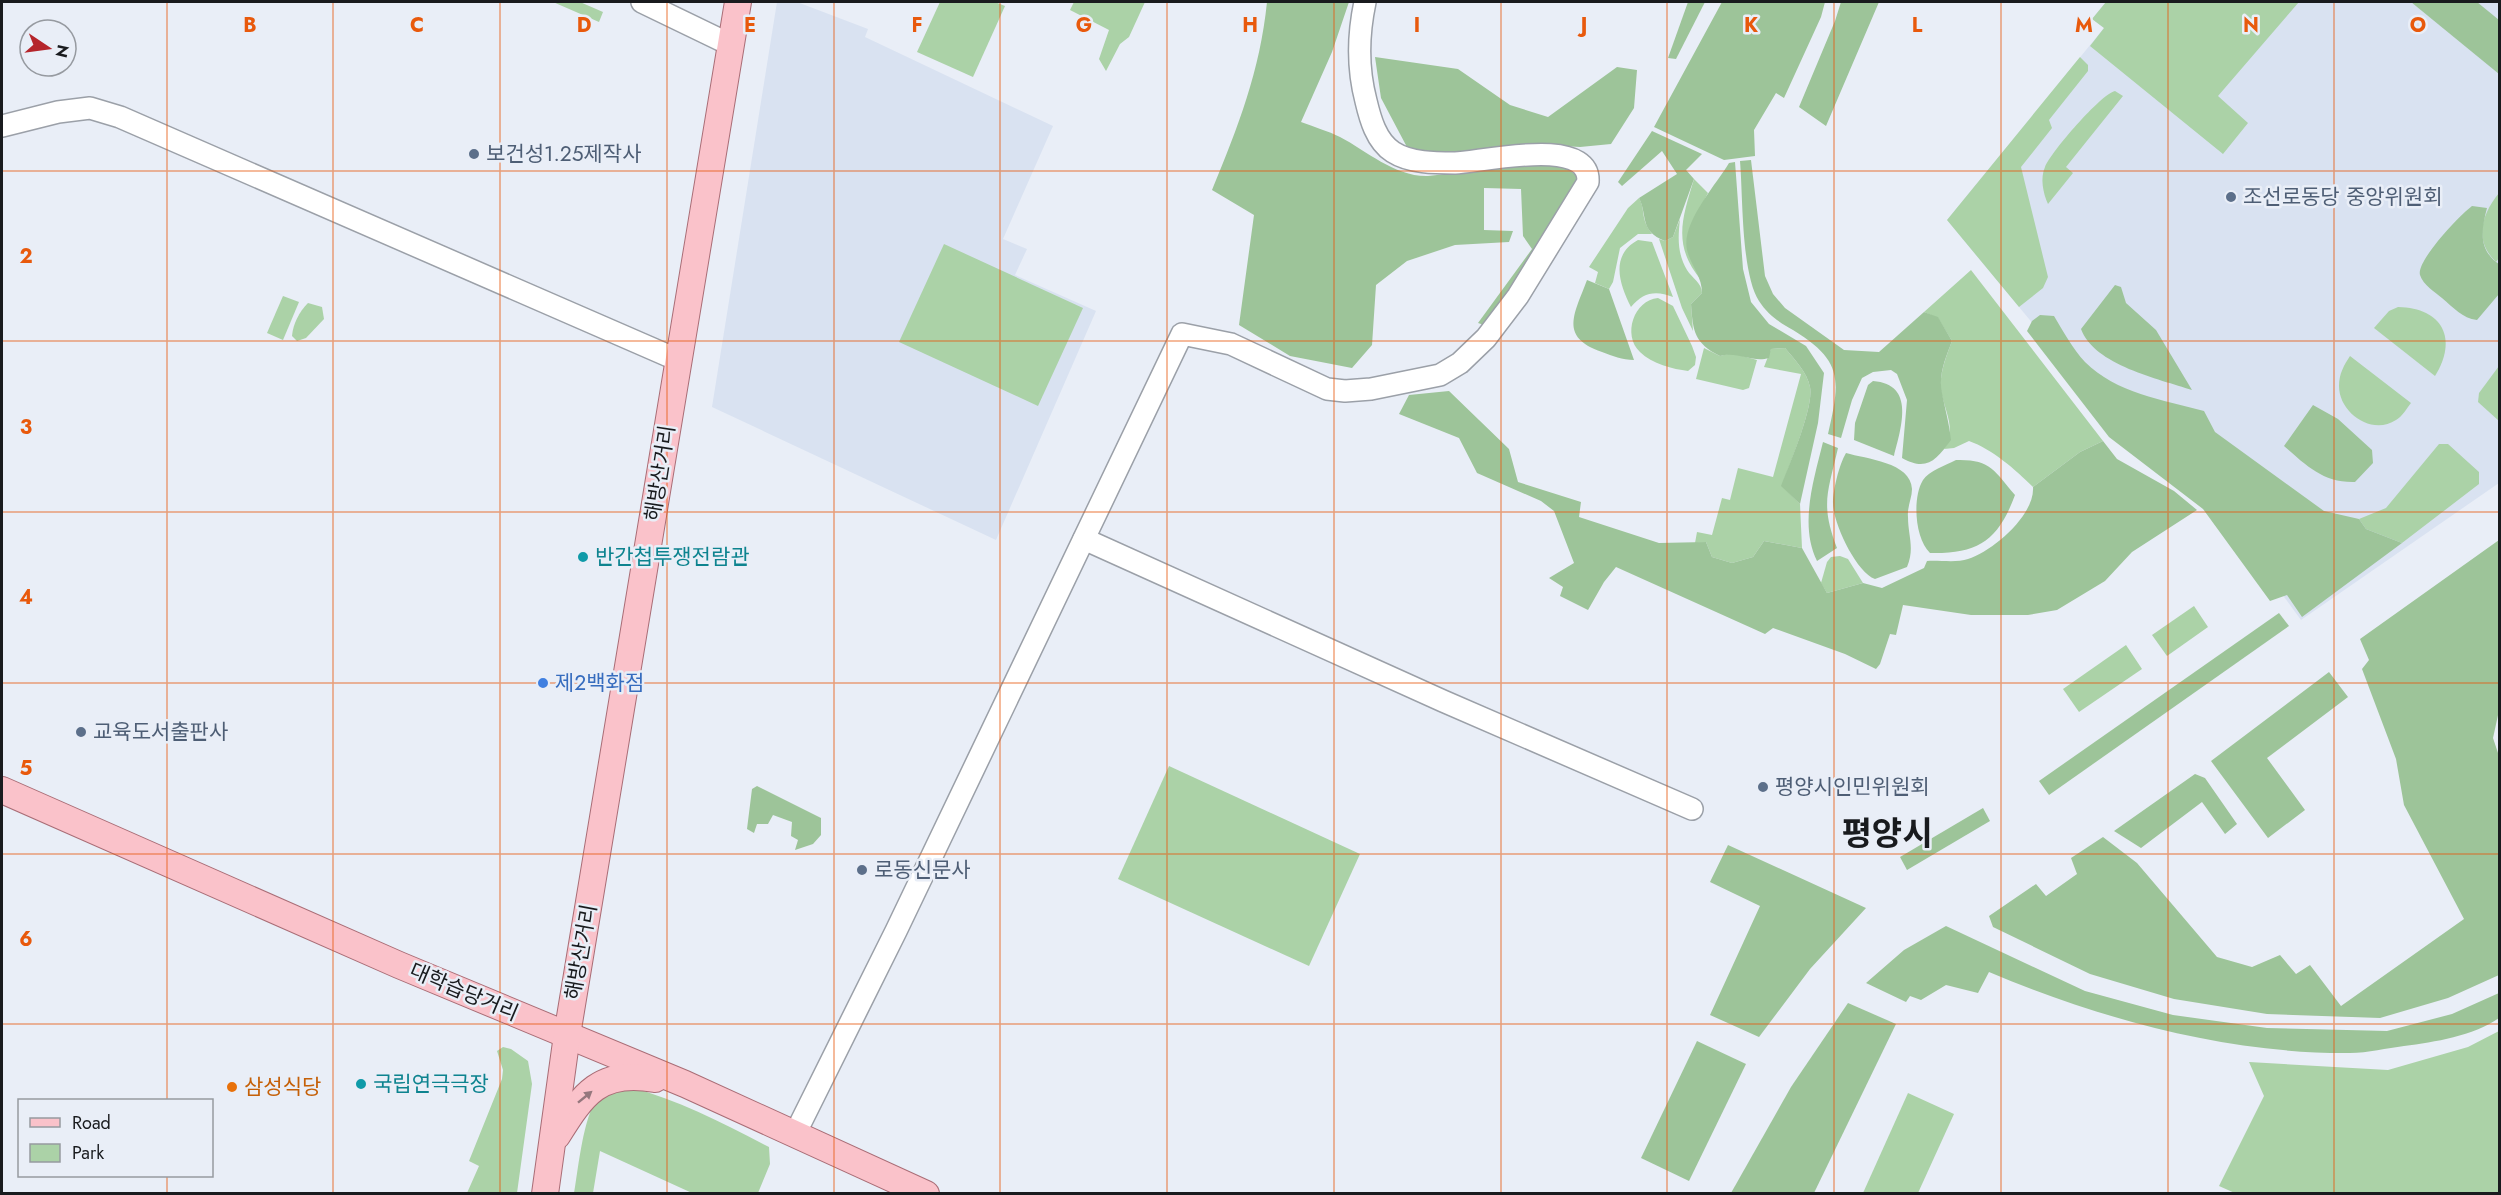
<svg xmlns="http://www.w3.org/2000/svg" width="2501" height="1195" font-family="Jost,'Noto Sans KR',sans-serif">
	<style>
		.built { fill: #d9e2f1 }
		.green { fill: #abd2a7 }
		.forest { fill: #9dc499 }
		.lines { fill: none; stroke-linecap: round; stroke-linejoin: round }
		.minor-casing { stroke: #9ba0a8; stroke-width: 24 }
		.major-casing { stroke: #a96d76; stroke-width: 28 }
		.minor { stroke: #fff; stroke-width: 21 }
		.major { stroke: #fac2ca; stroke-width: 26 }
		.oneway { fill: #95777d }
		.grid { fill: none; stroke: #e8590c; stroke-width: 1.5; stroke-opacity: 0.55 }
		.service-dot { fill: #5c6f8a; stroke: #e9eef7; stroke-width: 2 }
		.culture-dot { fill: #0f9aa8; stroke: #e9eef7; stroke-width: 2 }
		.shop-dot { fill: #3f7fe0; stroke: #e9eef7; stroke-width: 2 }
		.food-dot { fill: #e8710a; stroke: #e9eef7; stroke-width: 2 }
		.labels { text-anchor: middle; stroke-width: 5; stroke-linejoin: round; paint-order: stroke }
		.service-label { font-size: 21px; fill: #4e5e75; stroke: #e9eef7; text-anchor: start }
		.street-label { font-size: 21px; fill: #191b1e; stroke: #e9eef7 }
		.culture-label { font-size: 21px; fill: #0d838f; stroke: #e9eef7; text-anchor: start }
		.shop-label { font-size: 21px; fill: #366cbe; stroke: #e9eef7; text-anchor: start }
		.food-label { font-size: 21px; fill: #c56008; stroke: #e9eef7; text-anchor: start }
		.town-label { font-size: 33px; font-weight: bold; fill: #191b1e; stroke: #e9eef7 }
		.grid-label { font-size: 20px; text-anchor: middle; font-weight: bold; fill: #e8590c; stroke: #e9eef7; stroke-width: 5; stroke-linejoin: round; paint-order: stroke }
	</style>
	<rect width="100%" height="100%" fill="#e9eef7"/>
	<!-- built -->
	<g class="built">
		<path d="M777,2h20l71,27 -3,8 188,89 -50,113 24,10 -12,26 81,36 -100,229 -284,-133z"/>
		<path d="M2106,2h393v481l-198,137 -68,-93 -160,-155 -126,-152 157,-192 -12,-9z"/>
	</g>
	<!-- green -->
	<g class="green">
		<path d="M553,2h27l23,10 -4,10z"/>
		<path d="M940,2h55l10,4 -32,71 -56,-25z"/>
		<path d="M1074,2h71l-16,35 -9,7 -14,27 -7,-12 10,-29 -39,-20z"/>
		<path d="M2106,2h193l-81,94 30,27 -25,31 -133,-108 14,-18 -12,-9z"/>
		<path d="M2080,57l8,8v6l-39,49 3,8 -31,39 27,110 -5,11 -24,19 -72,-87z"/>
		<path d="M2115,91l8,5 -57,71 7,6 -25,31c-5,-11 -8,-26 -3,-37 6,-15 56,-73 70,-76z"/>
		<path d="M1694,179l14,14c-14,24 -20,62 -6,88 -30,-35 -20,-62 -8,-102z"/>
		<path d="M2499,193v65l-3,4c-23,-22 -14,-48 3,-69z"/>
		<path d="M1639,198c7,13 1,20 13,36h-14l-18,14 -7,34 -4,7 -14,-6 3,-11 -9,-5 39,-59z"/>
		<path d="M1680,219c-2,18 -3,34 7,51 5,8 15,13 15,23l-11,11 2,27 -11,-23 -23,-69 6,2 8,-4z"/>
		<path d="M1638,240l14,2 21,55c-17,-7 -30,-5 -42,10 -12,-23 -21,-52 7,-67z"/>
		<path d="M944,244l139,64 -45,98 -139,-64z"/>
		<path d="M1971,270l132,171 -23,11 -47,35c-17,-17 -41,-38 -64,-46l-15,7 -10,1c13,-19 1,-37 -3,-58 -2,-17 5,-34 11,-50l-14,-23 -14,-6z"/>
		<path d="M283,296l16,6 -16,38 -16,-7z"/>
		<path d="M1658,298l15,8 19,40 4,11 -1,8 -7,6c-15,-2 -36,-7 -48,-19 -18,-17 -6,-52 18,-54z"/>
		<path d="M308,303l14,4 2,12 -18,19 -9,3 -5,-5c1,-12 7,-24 16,-33z"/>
		<path d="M2398,307c45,1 60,32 37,69l-61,-48 15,-17z"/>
		<path d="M1704,348l16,8 12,-3 25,7 -8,28 -6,2 -47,-11z"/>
		<path d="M1785,348c10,12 22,24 25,39 4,20 -21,78 -28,99l18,18 2,44 -38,-7 -11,16 -21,6 -20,-6 -6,-15 -11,1 2,-11 15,3 10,-37 8,2 8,-32 35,9 28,-103 -37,-7 7,-18z"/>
		<path d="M2350,356l61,47c-4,5 -9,14 -15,17 -24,16 -57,-7 -57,-34 0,-12 5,-21 11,-30z"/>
		<path d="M2499,366v55l-21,-19 1,-9z"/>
		<path d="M2439,444h9l31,28v12l-77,59 -36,-14 -7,-10 27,-11z"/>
		<path d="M1840,556l8,3 15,24 -36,10 -6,-10 6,-21 4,-5z"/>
		<path d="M2194,606l14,21 -41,29 -15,-21z"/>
		<path d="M2126,645l16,24 -63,43 -16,-23z"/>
		<path d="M1169,766l191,88 -51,112 -191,-87z"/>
		<path d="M2499,1031v162l-262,1 -18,-8 45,-90 -15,-34 139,8 80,-23z"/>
		<path d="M503,1047l8,2 17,12 4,23 -15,109h-50l12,-27 -10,-5 33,-82 1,-9 -6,-19z"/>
		<path d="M630,1087c49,13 94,37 139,60l1,17 -12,29h-66l-92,-42 -7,42 -19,1c4,-21 10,-90 28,-99 8,-4 19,-6 28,-8z"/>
		<path d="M1908,1093l46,21 -36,79h-55z"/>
	</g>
	<!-- forest -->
	<g class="forest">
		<path d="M1267,2h82l-17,50 -31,70c13,5 27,9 39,15 27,14 55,40 88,39 37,-2 125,-29 151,2l-64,112 -31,35 -6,-2 54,-74 -9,-13 -2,-47 -37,-1v42l29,1 -4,11 -54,3 -48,16 -31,24 -4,60 -20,23 -62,-12 -51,-31 15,-110 -42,-25c26,-63 48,-119 55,-188z"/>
		<path d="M1688,2h17l-29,57 -8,-1z"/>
		<path d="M1722,2h103l-4,15 -37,81 -8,-5 -22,37 1,26 -31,4 -70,-33z"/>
		<path d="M1841,2h38l-53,124 -27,-19 36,-86z"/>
		<path d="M2411,2h66l22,18v54z"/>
		<path d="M1375,57l83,12 52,36 38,12 69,-50 20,3 -3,38 -23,36 -31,3 -53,-3 -94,13 -25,-8 -27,-51z"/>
		<path d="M1652,131l50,23 -16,16 8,9 -21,58 -8,4c-26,-10 -17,-25 -26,-43l38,-24 -15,-23 -40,35 -4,-4z"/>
		<path d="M1751,160l14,116 8,18 12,14 59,42 35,2 45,-40 14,5 14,24c-6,16 -14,34 -10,52 3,16 7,29 9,47 -15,20 -24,32 -49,18l5,-58 -10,-26 -6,-4 -18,2 -11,6 -10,22 -11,38 -13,-4c12,-53 16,-73 -35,-104 -14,-8 -25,-15 -34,-29 -18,-28 -16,-105 -19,-140z"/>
		<path d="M1735,162l8,107 8,33 18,22 37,22 18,27 -6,50 -18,81 -19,-18c8,-21 33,-79 29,-99 -3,-15 -15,-27 -25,-39l-14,1 -2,9c-17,5 -31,-7 -49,-2 -26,-13 -27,-25 -29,-52l11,-11c0,-17 -11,-27 -15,-43 -6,-27 29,-65 42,-87z"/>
		<path d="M2472,206l15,2c-6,23 -9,42 13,57l-1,29 -22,26c-15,-2 -23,-12 -35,-22 -7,-6 -19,-13 -22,-23 -4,-14 40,-60 52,-69z"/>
		<path d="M1587,280l22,9 25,71c-12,0 -21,-4 -32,-8 -44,-15 -27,-39 -15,-72z"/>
		<path d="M2115,285l6,2 5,16 30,27 36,60c-33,-11 -98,-25 -111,-61z"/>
		<path d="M2040,315l14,1c9,15 19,33 31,46 31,31 78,38 119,49l11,21 109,79 35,8 7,10 36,14 -100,74 -15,-22 -17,6 -67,-92 -94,-72 -82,-106 5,-10z"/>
		<path d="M1873,381c43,3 28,47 21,75l-40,-16 1,-17 13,-38z"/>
		<path d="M1449,391l60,58 9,33 63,20 -2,15 80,26 47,-1 6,15 20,6 21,-6 11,-16 38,7 25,45 36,-10 19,5 42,-20 3,-7c12,-1 30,2 41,-2 25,-8 67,-44 65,-72l47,-35 23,-11 14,18 57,32 23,19 -65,42 -27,29 -48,29 -29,5h-57l-68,-10 -7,30 -6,-1 -10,30 -4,5 -31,-15 -72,-26 -8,6 -149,-67 -12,15 -16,28 -28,-14 3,-9 -14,-9 25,-15 -20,-52 -13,-10 -64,-28 -18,-35 -60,-24 10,-19z"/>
		<path d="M2313,405l25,14 34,31 1,13 -18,19c-32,1 -49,-17 -71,-36z"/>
		<path d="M1823,442l15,6c-10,44 -18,56 -1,100l-20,13c-18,-36 -3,-82 6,-119z"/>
		<path d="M1846,453c20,6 65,9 66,36 0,9 -5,18 -4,28 0,19 7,31 -1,50l-32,12c-19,-7 -42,-56 -42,-76 0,-13 6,-38 13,-50z"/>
		<path d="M1956,460c34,-1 38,10 59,35 -17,46 -37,59 -85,58 -15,-14 -18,-55 -7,-73 6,-9 23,-15 33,-20z"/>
		<path d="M2499,540l1,166 -7,32 7,21 -1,216 -51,23 -68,20 -113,-4 -93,-15 -84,-25 -97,-47 -4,-11 47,-32 10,12 31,-22 -6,-16 32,-21 34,26 80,94 35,10 28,-12 16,19 14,-9 31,41 123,-87 -60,-114 -8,-46 -34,-90 7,-9 -9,-21z"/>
		<path d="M2279,613l10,13 -240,169 -10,-14z"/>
		<path d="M2329,672l19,25 -81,61 38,52 -37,28 -57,-77z"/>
		<path d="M2195,774l10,4 32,46 -12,10 -23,-32 -61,46 -27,-17z"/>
		<path d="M757,786l64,32v17l-8,9 -18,6 3,-10 -7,-4 1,-14 -19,-7 -5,9h-11l-3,9 -7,-4 5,-40z"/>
		<path d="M1983,808l7,13 -83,49 -7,-13z"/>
		<path d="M1728,845l138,63 -56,61 -51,68 -49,-22 50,-109 -50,-24z"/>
		<path d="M1946,926l139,65 88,24 94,13 120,3 65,-17 47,-21v25c-26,18 -64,24 -95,28 -17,2 -36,7 -54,7 -123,1 -249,-34 -361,-81l-11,21 -32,-8 -25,15 -11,-4 -4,6 -40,-19 38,-33z"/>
		<path d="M1848,1003l48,21 -82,169h-83l60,-106z"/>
		<path d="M1697,1041l49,23 -57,117 -48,-23z"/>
	</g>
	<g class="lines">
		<!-- minor casing -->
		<g class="minor-casing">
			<g id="minor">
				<path d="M642,2l89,43"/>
				<path d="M2,126l56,-14 32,-4 30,9 558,243"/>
				<path d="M1084,539l359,162 249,108"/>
				<path d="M795,1134l101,-203 286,-597 49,10 96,45 18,2 26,-2 69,-14 20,-12 26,-25 32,-42 70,-114c3,-47 -106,-20 -133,-19 -20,0 -45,0 -62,-11 -17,-11 -23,-34 -27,-51 -9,-34 -8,-66 -1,-99"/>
			</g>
		</g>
		<!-- major casing -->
		<g class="major-casing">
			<g id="major">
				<path d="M2,790l397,175 286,119 241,110"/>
				<path d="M557,1136c26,-42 43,-67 98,-57"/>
				<path d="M545,1194l22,-159 171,-1033"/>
			</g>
		</g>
		<!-- minor -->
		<use href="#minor" class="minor"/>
		<!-- major -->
		<use href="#major" class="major"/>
	</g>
	<!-- one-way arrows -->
	<defs><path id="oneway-solid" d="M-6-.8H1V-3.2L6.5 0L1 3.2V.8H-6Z" transform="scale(1.5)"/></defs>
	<use class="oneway" href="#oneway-solid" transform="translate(585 1097) rotate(-39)"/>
	<!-- grid -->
	<path class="grid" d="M167,2v1098M333,2v1192M500,2v1192M667,2v1192M834,2v1192M1000,2v1192M1167,2v1192M1334,2v1192M1501,2v1192M1667,2v1192M1834,2v1192M2001,2v1192M2168,2v1192M2334,2v1192M2,171h2498M2,341h2498M2,512h2498M2,683h2498M2,854h2498M2,1024h2498M167,1176v18"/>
	<!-- markers -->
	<g class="service-dot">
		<circle cx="474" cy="154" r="6"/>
		<circle cx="2231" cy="197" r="6"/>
		<circle cx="81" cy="732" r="6"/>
		<circle cx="1763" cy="787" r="6"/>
		<circle cx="862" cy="870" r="6"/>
	</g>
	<g class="culture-dot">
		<circle cx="583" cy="557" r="6"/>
		<circle cx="361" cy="1084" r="6"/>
	</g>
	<circle class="shop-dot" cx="543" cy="683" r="6"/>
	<circle class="food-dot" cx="232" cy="1087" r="6"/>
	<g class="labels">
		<!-- service labels -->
		<g class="service-label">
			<text x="486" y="161">보건성1.25제작사</text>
			<text x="2243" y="204">조선로동당 중앙위원회</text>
			<text x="93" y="739">교육도서출판사</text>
			<text x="1775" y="794">평양시인민위원회</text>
			<text x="874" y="877">로동신문사</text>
		</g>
		<!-- street labels -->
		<g class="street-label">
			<text transform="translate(660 473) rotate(-81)" y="7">해방산거리</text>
			<text transform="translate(581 952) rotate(-80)" y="7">해방산거리</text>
			<text transform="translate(464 992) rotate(23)" y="7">대학습당거리</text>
		</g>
		<!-- culture labels -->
		<g class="culture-label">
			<text x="595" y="564">반간첩투쟁전람관</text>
			<text x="373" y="1091">국립연극극장</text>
		</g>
		<!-- shop labels -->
		<g class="shop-label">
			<text x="555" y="690">제2백화점</text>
		</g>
		<!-- food labels -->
		<g class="food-label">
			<text x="244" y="1094">삼성식당</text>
		</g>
		<!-- town labels -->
		<g class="town-label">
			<text x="1887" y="845">평양시</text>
		</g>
	</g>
	<g class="grid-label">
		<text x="250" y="32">B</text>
		<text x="417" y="32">C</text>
		<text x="584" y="32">D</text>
		<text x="750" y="32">E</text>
		<text x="917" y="32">F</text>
		<text x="1084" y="32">G</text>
		<text x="1250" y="32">H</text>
		<text x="1417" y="32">I</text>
		<text x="1584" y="32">J</text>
		<text x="1751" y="32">K</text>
		<text x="1917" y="32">L</text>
		<text x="2084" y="32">M</text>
		<text x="2251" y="32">N</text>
		<text x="2418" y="32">O</text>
		<text x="26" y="263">2</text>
		<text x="26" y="434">3</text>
		<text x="26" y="604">4</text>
		<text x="26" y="775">5</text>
		<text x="26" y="946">6</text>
	</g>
	<!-- border -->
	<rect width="2501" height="1195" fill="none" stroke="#191b1e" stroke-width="6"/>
	<!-- legend -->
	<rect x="18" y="1099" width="195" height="78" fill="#e9eef7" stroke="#969aa0" stroke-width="1.5"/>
	<rect x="30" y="1118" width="30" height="9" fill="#fac2ca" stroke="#969aa0" stroke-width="1.5"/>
	<text x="72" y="1129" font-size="18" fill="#191b1e">Road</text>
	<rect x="30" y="1144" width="30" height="18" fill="#abd2a7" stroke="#969aa0" stroke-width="1.5"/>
	<text x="72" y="1159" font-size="18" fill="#191b1e">Park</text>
	<!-- north arrow -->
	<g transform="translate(48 48) rotate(103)"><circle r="28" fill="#e9eef7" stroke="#969aa0" stroke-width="1.5"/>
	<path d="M0-4.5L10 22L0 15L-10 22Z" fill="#b5252b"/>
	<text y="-9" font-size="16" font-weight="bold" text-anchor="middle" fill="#191b1e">N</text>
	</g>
</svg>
